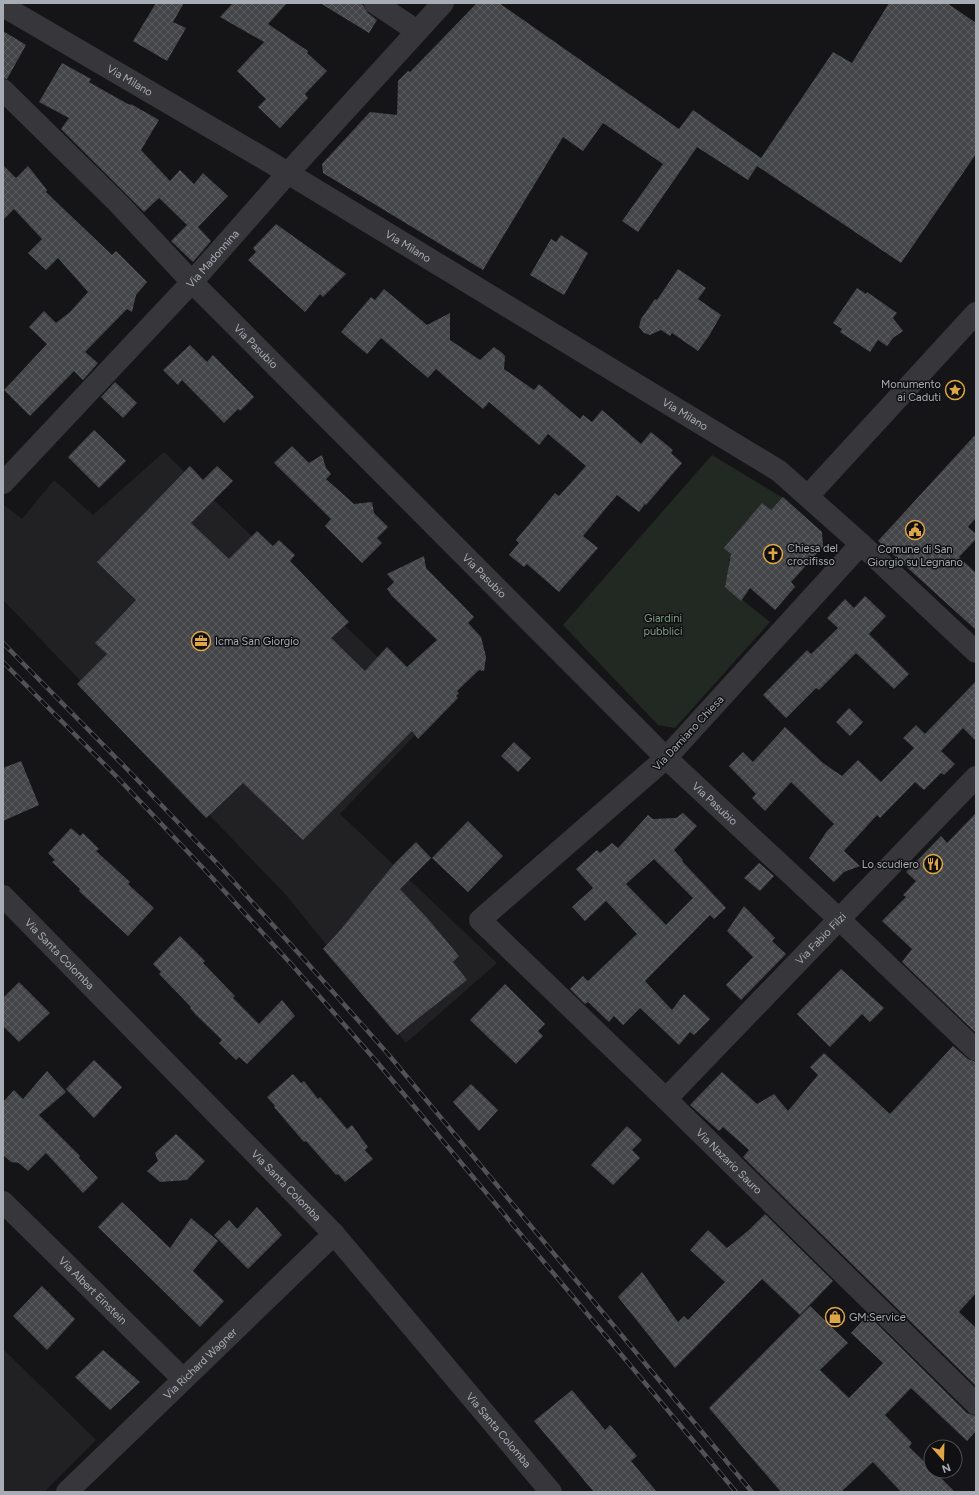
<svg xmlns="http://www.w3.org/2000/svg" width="979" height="1495" font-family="Figtree,sans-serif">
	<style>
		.built { fill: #212124 }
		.park { fill: #222822 }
		.building { fill: url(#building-cross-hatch); fill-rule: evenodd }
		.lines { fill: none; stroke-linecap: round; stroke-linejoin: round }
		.minor { stroke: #37373b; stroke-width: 22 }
		.rail-casing { stroke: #505256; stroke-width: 4.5 }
		.rail { stroke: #101012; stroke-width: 3; stroke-dasharray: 9; stroke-linecap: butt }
		.labels { text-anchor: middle; stroke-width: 3; stroke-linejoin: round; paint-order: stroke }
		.street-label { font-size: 11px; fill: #a8adb5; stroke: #101012 }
		.poi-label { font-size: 11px; fill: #a8adb5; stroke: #101012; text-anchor: start }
		.park-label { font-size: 11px; fill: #819e82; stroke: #101012 }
	</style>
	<defs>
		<pattern id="building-cross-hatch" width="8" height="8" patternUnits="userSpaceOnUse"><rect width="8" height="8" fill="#444549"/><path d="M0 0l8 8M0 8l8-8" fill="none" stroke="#5c5d61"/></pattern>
	</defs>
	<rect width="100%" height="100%" fill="#151517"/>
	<!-- built -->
	<g class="built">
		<path d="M164,452l272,261 -96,101 157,149 -91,80 -120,-148 -283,-295v-94l1,-1 18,14 32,-39 39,35z"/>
		<path d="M3,1349l93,91 -52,52h-41z"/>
	</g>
	<!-- park -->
	<path class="park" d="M712,455l76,46 -59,59 -1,28 42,34 -95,106 -17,-3 -95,-100z"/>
	<!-- building -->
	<g class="building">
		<path d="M156,3h28l-11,19 13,6 -19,33 -34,-20z"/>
		<path d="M233,3h54l-19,21 40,27 -1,2 20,18 -22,23 3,4 -28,30 -22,-21 8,-8 -29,-28 27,-29 -44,-25z"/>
		<path d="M320,3h39l4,2 5,8 9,7 -8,13z"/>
		<path d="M477,3h22l180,126 14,-19 68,48 72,-106 19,11 37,-60h58l29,20v131l-75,109 -144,-97 -9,14 -51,-33 -59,85 -16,-11 41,-57 -60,-41 -20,28 -20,-14 -80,133 -160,-97 -1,-9 48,-52 27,3 1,-34 10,-10 2,1z"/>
		<path d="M3,31l23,14 -19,34 -4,-1z"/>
		<path d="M62,63l29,16 -2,3 28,16 13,7 1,-1 28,16 -18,30 29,31 10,-11 14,14 9,-11 25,23 -30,31 13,14 -18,21 -22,-21 16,-16 -28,-27 -15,14 -83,-83 8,-11 -30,-16z"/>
		<path d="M3,165l13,13 12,-12 19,24 -1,2 66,63 4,-4 31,31 -11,13 -4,17 -5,-3 -42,43 13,11 -15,17 -9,-9 -44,45 -26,-26 43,-46 -18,-17 15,-16 12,12 14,-11 18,-20 -30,-34 -12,12 -18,-17 14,-14 -28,-30 -11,11z"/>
		<path d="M276,224l70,50 -23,23 -3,-3 -15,18 -57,-52 8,-8 -3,-4z"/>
		<path d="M561,235l27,18 -24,42 -34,-20 21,-36 5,3z"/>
		<path d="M678,269l28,19 -8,11 23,16 -12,21 -11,15 -26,-18 -2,3 -9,-6 -11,5 -6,-2 -5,-6 2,-8 14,-20 2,1z"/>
		<path d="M857,288l9,6 1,-2 30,21 -4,5 10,13 -10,7 -6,8 -9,-6 -8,12 -30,-20 2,-3 -9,-6z"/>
		<path d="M384,289l43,36 23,-12v27l30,20 14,-13 7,5 4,4 -1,13 30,21 5,-6 41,35 3,-4 9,7 10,-12 39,34 10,-12 22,18 -2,3 11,10 -36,42 -1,-1 -6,8 -22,-17 -34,41 15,12 -39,44 -32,-28 -3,3 -15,-12 10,-12 -3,-3 39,-47 4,3 27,-30 -38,-32 -9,11 -50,-43 -6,7 -47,-40 -8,9 -47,-40 -14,16 -26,-22 30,-35 4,3z"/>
		<path d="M190,345l17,17 6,-7 41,42 -14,14 -2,-2 -14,14 -42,-43 -4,5 -15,-15z"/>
		<path d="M115,382l22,21 -14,15 -22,-21z"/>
		<path d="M94,430l32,31 -27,27 -31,-31z"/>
		<path d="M976,434v84l-8,9 8,7v5l-17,18 17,16v57l-98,-89z"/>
		<path d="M292,446l17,17 13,-8 4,13 5,6 -5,5 28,25 18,-2 2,11 14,14 -11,11 5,5 -20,20 -37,-37 6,-7 -57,-56z"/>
		<path d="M190,466l13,14 14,-14 16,15 -42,42 38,36 28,-28 16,15 6,-6 16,15 -5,6 59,61 -18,16 34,33 22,-24 20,20 30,-27 -45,-44 -5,-7 7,-7 -7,-8 37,-18 2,12 48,49 -6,6 13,14 5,20 -2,14 -5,-1 -22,21 2,2 -3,3 2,2 -40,41 -6,-8 -109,109 -60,-57 -37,35 -129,-134 30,-30 -12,-11 41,-43 -39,-38z"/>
		<path d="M783,497l39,35 1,15 -32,35 4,5 -20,23 -25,-22 -9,13 -16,-14 6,-33 -7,-6 38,-45 9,7z"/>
		<path d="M865,596l21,20 -17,18 40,40 -15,15 -38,-36 -37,37 -3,-2 -30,30 -23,-23 44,-45 4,4 27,-26 -11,-10 18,-19 9,9z"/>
		<path d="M976,681v60l-13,-13 -22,23 14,13 -11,11 -3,-2 -17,17 -9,-8 -35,36 -3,-3 -33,36 16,15 -16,6 -10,10 -25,-24 18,-27 7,-7 -43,-42 -26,29 -13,-13 4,-4 -27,-28 14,-14 10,10 32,-35 38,36 19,13 16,-16 23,22 33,-34 -11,-10 13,-13 9,9z"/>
		<path d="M849,708l14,14 -13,14 -14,-14z"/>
		<path d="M514,742l17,16 -13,14 -17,-16z"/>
		<path d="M21,761l18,44 -36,16v-53z"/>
		<path d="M683,813l14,13 -23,24 9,10 -1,1 44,47 -12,11 -4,-4 -65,66 27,29 12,-16 26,25 -16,16 -4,-3 -11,13 -39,-37 -17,17 -9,-9 -5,6 -21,-20 -3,2 -15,-15 13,-13 5,5 49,-47 -31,-33 -21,20 -13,-14 21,-19 -17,-19 21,-19 3,3 12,-10 6,5 30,-33 5,4 23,-1zM654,859l39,39 -27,27 -40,-41z"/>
		<path d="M976,813v220l-74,-71 10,-13 -30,-28 24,-24 -3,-2 13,-14 -10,-9 35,-36 6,7z"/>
		<path d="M468,821l35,35 -35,36 -36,-34z"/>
		<path d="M71,828l9,8 3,-3 16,16 -3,2 34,31 -2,2 26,24 -26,28 -49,-45 1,-2 -28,-27 3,-2 -7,-7z"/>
		<path d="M416,842l15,16 -31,31 28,30 31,37 -6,6 14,18 -70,55 -74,-86 14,-15 58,-71z"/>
		<path d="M759,863l15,13 -14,15 -16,-13z"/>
		<path d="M744,906l31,32 -3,3 14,13 -45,46 -15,-15 27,-28 -26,-26z"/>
		<path d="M180,936l25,25 -2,2 32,33 -2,2 26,26 23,-24 13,16 -48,48 -8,-7 -3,3 -17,-17 3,-3 -26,-25 -6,-7 1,-1 -32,-33 2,-2 -8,-8z"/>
		<path d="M841,969l43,39 -14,14 -8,-8 -32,33 -33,-33z"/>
		<path d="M19,982l31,31 -31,29 -16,-16v-28z"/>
		<path d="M505,984l40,40 -7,7 5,5 -27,28 -46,-44z"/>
		<path d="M953,1046l15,13 8,3v231l-17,19 17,16v58l-233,-229 6,-7 -26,-23 -4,4 -29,-26 32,-33 35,32 17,-10 14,17 30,-36 -8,-8 14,-14 66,61z"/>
		<path d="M94,1060l28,27 -28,31 -28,-29z"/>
		<path d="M47,1071l19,21 -27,23 41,41 -1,2 19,20 -15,15 -37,-40 -18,18 -9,-8 -8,-1 -8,-7v-53l11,-12 9,9z"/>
		<path d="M293,1074l8,9 3,-2 14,18 2,-2 27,32 5,-4 16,22 -3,3 8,9 -28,23 -7,-8 -2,1 -7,-8 -23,-26 -2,1 -30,-35 1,-1 -8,-9z"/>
		<path d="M471,1084l27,26 -19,21 -26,-29z"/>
		<path d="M627,1126l15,14 -10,10 8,8 -27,27 -22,-20z"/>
		<path d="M176,1134l29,27 -18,19 -27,2 -13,-11 11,-10 -3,-8z"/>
		<path d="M122,1202l48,46 21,-30 27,23 -25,30 31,30 -24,26 -102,-100z"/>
		<path d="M257,1207l25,28 -34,34 -34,-34 15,-15 8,9z"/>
		<path d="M765,1214l68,67 -33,34 -38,-36 -87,89 -57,-71 24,-25 36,50 6,-6 4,4 37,-38 -35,-32 18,-20 19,18 22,-18z"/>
		<path d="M42,1286l33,33 -28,31 -34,-34z"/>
		<path d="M810,1306l38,37 -28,27 29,28 34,-35 -32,-30 17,-18 99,98 9,3v15l-9,10 -56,-53 -26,27 27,28 -3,4 22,21v3h3l21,21h-54l-28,-30 -32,30h-60l-72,-84z"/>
		<path d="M103,1350l37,32 -30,28 -35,-33z"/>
		<path d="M572,1390l33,40 5,-5 27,31 -6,5 26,31h-63l-60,-71z"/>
	</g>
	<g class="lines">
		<!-- minor -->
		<g class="minor">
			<path d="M375,3l42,28"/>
			<path id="s1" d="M3,6l260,152 516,313 82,73 115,108"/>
			<path id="s2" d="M3,90l115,113 74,79 474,476 173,161 137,131"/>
			<path id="s3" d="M3,483l189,-201 96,-109 155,-170"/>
			<path d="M808,496l168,-183"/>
			<path id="s4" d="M861,544l-195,214 -186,162 186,179 310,305"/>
			<path id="s5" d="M3,896l331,338 217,258"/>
			<path id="s6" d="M666,1099l310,-322"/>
			<path id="s7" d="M3,1202l180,177"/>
			<path id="s8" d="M67,1492l267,-258"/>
		</g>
		<!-- rail casing -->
		<g class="rail-casing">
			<g id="rail">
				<path d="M3,643l122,124 90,94 87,96 86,97 364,438"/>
				<path d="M3,662l113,114 89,94 87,95 85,97 359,430"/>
			</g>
		</g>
		<!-- rail -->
		<use href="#rail" class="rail"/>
	</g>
	<!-- icons -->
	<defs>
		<g id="sight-ring" transform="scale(1)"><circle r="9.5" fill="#101012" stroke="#dfa645" stroke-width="1.5"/><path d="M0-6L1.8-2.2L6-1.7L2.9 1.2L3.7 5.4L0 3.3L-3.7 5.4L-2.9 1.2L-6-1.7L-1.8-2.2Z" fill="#dfa645"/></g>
		<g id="civic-ring" transform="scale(1)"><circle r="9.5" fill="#101012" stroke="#dfa645" stroke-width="1.5"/><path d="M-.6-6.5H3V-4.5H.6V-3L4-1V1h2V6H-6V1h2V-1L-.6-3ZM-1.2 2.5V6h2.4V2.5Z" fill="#dfa645"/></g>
		<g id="church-ring" transform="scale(1)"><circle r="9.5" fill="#101012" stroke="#dfa645" stroke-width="1.5"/><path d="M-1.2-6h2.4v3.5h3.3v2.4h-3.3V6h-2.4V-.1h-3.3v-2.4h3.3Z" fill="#dfa645"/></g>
		<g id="office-ring" transform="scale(1)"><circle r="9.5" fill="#101012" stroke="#dfa645" stroke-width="1.5"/><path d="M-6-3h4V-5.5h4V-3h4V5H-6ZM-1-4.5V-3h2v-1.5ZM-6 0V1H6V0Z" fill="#dfa645"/></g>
		<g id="restaurant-ring" transform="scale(1)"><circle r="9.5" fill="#101012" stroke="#dfa645" stroke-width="1.5"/><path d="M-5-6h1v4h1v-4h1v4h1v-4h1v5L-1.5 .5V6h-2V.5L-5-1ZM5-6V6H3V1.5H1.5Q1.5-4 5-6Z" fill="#dfa645"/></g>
		<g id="shop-ring" transform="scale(1)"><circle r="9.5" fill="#101012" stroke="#dfa645" stroke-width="1.5"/><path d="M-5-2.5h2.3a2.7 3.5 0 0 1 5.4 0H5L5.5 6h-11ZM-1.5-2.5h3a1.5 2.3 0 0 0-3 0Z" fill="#dfa645"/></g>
	</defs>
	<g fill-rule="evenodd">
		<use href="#sight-ring" x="955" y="390"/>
		<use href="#civic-ring" x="915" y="530"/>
		<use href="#church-ring" x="773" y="554"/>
		<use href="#office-ring" x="201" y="641"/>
		<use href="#restaurant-ring" x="933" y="864"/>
		<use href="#shop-ring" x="835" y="1317"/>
	</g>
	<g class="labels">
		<!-- street labels -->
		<g class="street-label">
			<text dy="4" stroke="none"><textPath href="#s1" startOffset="147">Via Milano</textPath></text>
			<text dy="4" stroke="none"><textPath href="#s1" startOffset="471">Via Milano</textPath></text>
			<text dy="4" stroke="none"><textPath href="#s3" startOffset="307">Via Madonnina</textPath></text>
			<text dy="4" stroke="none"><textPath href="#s2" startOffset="360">Via Pasubio</textPath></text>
			<text dy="4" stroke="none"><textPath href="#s1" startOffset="795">Via Milano</textPath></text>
			<text dy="4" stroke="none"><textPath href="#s2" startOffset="684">Via Pasubio</textPath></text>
			<text transform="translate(688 733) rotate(-47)" y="4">Via Damiano Chiesa</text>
			<text dy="4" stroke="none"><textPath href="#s2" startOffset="1008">Via Pasubio</textPath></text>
			<text dy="4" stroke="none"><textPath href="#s6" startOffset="223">Via Fabio Filzi</textPath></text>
			<text dy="4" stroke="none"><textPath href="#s5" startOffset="81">Via Santa Colomba</textPath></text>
			<text dy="4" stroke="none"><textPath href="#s4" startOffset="883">Via Nazario Sauro</textPath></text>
			<text dy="4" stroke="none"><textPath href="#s5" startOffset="405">Via Santa Colomba</textPath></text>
			<text dy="4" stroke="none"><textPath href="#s7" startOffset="126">Via Albert Einstein</textPath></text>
			<text dy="4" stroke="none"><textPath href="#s8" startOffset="185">Via Richard Wagner</textPath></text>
			<text dy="4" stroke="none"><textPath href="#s5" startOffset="729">Via Santa Colomba</textPath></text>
		</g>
		<!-- poi labels -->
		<g class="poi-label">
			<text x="941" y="388" text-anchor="end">Monumento<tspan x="941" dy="13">ai Caduti</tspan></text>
			<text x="787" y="552">Chiesa del<tspan x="787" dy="13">crocifisso</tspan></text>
			<text x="915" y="553" text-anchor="middle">Comune di San<tspan x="915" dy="13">Giorgio su Legnano</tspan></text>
			<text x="215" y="645">Icma San Giorgio</text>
			<text x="919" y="868" text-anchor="end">Lo scudiero</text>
			<text x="849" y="1321">GM.Service</text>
		</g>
		<!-- park labels -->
		<g class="park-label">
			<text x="663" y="622">Giardini<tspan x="663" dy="13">pubblici</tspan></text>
		</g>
	</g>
	<!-- border -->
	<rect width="979" height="1495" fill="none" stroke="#a8adb5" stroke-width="8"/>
	<!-- north arrow -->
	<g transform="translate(943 1459) rotate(160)"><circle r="19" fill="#101012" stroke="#4d4f53"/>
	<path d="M0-3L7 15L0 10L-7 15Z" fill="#dfa645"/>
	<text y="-6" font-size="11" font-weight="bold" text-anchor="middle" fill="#a8adb5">N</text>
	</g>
</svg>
